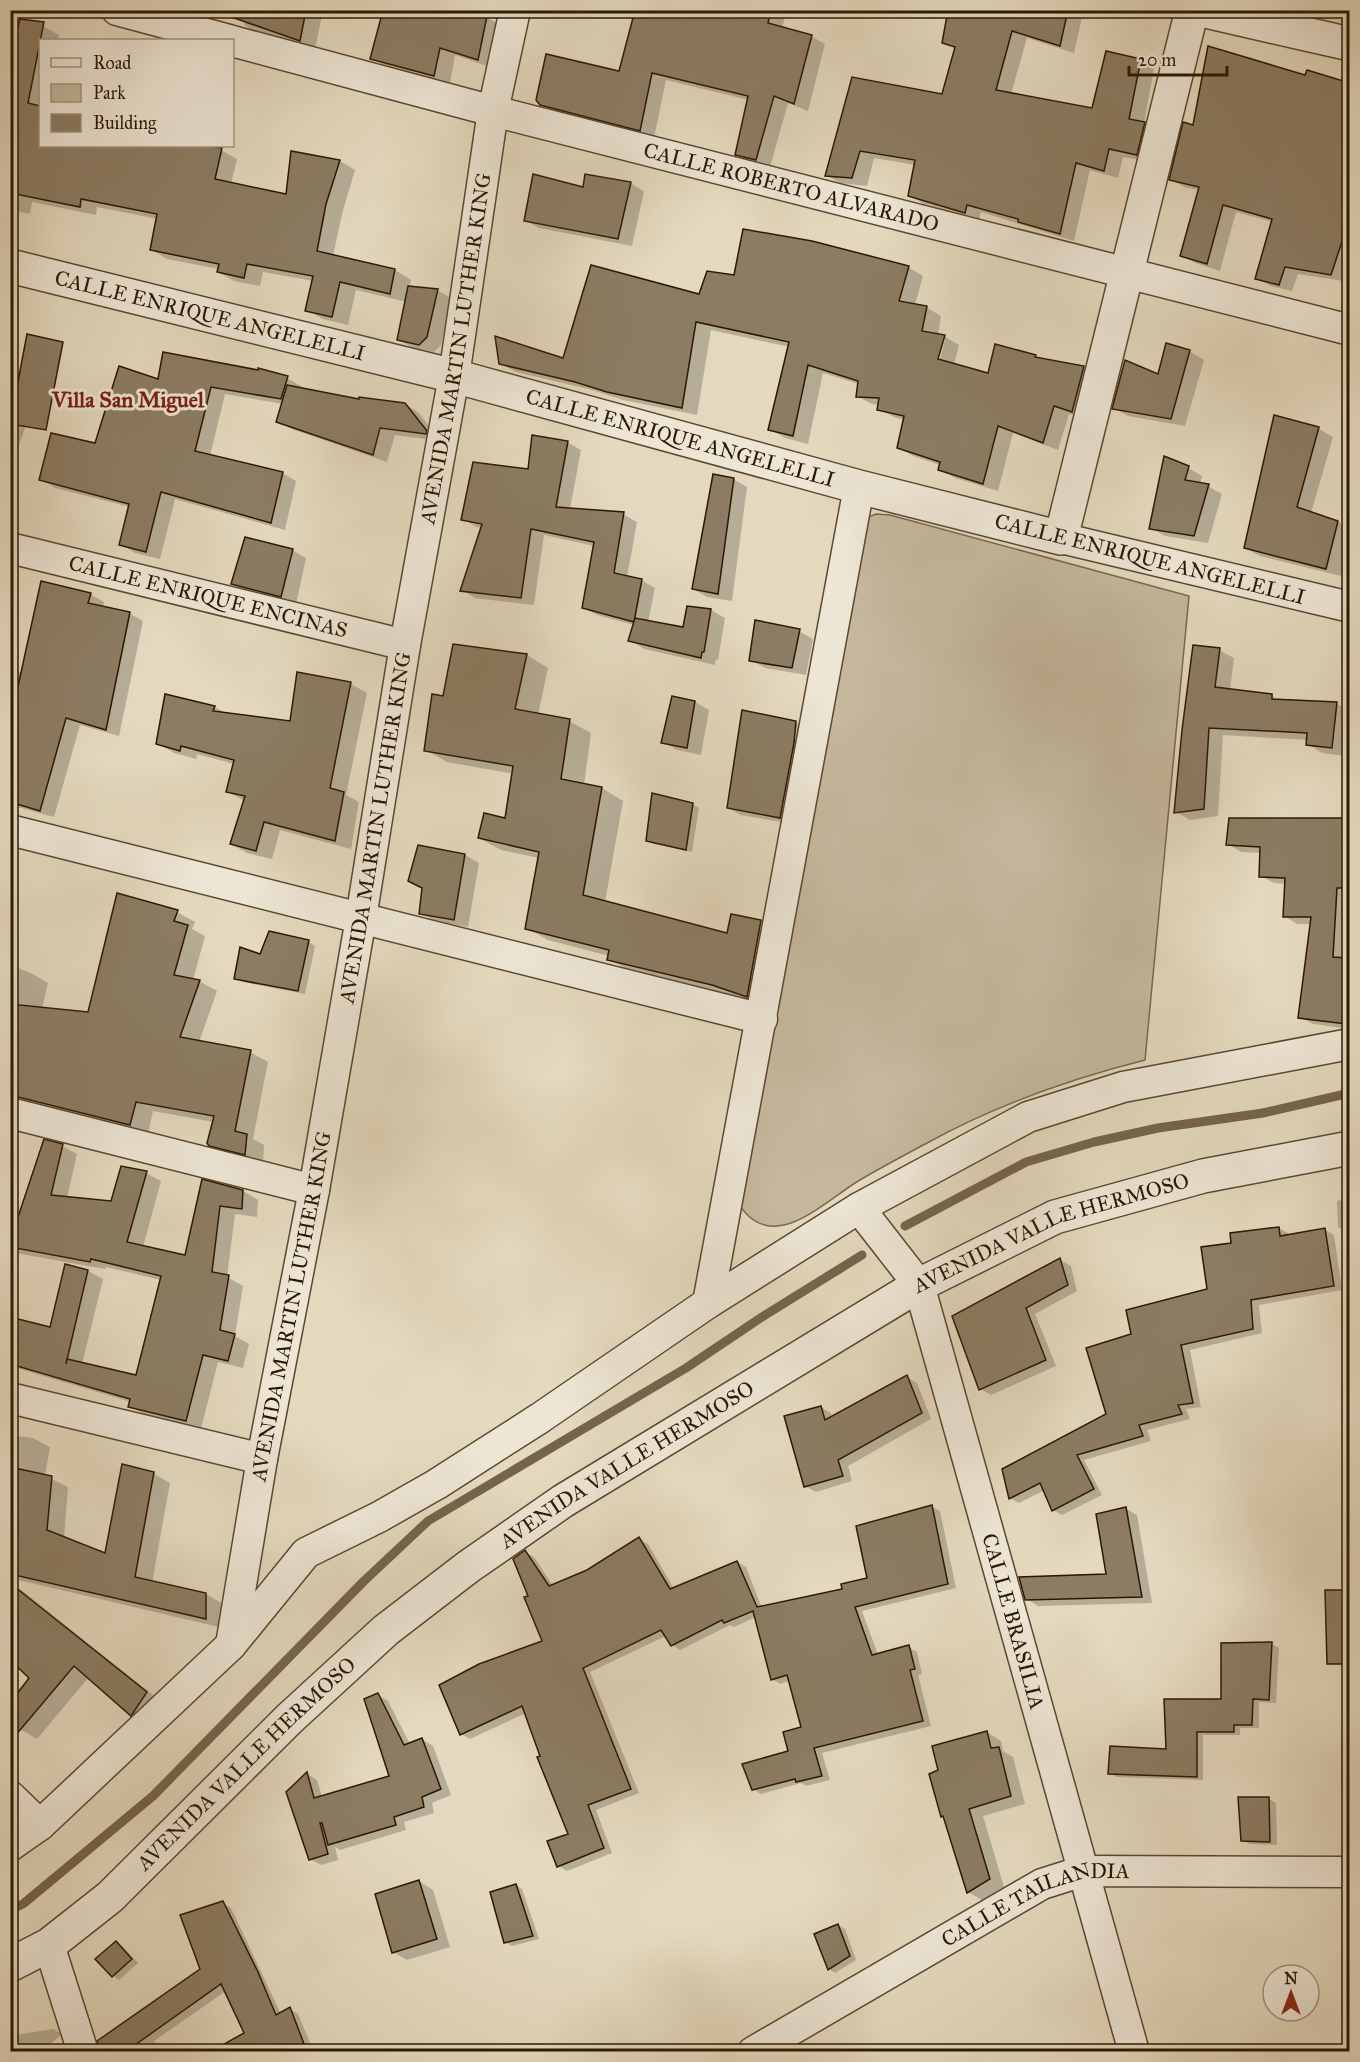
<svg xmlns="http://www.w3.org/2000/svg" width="1360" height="2062" font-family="'IM FELL Great Primer',serif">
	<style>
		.green { fill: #c5b89e; stroke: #786850; stroke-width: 1.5 }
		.shadow { fill: #0003; fill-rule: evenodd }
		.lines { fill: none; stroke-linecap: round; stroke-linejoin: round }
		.stream { stroke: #75644c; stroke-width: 9 }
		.building { fill: #8c7c63; stroke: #2c1801; stroke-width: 1.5 }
		.minor-casing { stroke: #5a4830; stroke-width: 33 }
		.tertiary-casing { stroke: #5a4830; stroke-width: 36 }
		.minor { stroke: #ede6d5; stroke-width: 30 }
		.tertiary { stroke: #ede6d5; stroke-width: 33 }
		.labels { text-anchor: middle; stroke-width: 6; stroke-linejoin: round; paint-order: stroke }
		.street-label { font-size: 21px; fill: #2c1801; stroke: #ede6d5 }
		.neighbourhood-label { font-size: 22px; font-weight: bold; fill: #7a1f14; stroke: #ede6d5 }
	</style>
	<rect width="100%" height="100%" fill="#e4d9be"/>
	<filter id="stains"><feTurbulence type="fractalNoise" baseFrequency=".00333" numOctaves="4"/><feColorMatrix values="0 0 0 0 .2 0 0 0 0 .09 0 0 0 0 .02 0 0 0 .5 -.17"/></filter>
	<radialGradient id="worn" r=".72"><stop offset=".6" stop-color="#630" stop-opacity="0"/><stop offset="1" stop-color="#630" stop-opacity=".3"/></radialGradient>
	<!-- green -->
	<path class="green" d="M876,514l14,1 299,81 -44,464c-75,19 -151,46 -218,83 -24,13 -49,26 -72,40 -20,13 -48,37 -71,42 -23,5 -38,-7 -48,-26l130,-681z"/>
	<!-- shadow -->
	<g class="shadow">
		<path d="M232,10h91l-8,39 -55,-15 -16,-9 1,-4z"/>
		<path d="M385,10h84v3l17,4 16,9 -9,42 -38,-13 -5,29 -63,-17 -15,-9z"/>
		<path d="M603,10h184l-5,18 29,8 14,8 -17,67 -20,-8 -18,64 -19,-4 -14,-9 12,-54 -83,-20 -12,58 -98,-25 -15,-9 79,-31 14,-53z"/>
		<path d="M949,10h130l4,3 -9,40 -47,-15 -16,56 82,15 47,-48 14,8 -10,54 14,9 -7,30 -28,-5 -5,21 -28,-8 -16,71 -93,-29 -2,8 -55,-16 -14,-9 6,-30 -42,-7 -7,28 -27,-3 -14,-8 27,-96 90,17 13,-47 -12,-7z"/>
		<path d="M10,18l33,8 16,9 -2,5h-17v106h172v2l9,2 16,9 -6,25 56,11 5,-42 48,8 15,9 -13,44 -9,43 62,13 16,10 -2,7 28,3 14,8 -10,47 -7,7 -21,-4 -14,-8 8,-38 -51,-12 -8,35 -25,-6 -16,-9 7,-29 -51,-9 -3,14 -26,-5 -16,-9 1,-3 -52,-10 -15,-9 6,-31 -61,-12 -1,8 -64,-13 -2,12 -20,-4z"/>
		<path d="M1306,77l44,7v198l-52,-8 -6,17 -22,-5 -13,-8 16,-56 -37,-10 -16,59 -25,-8 -13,-8 17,-65 -15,-3 -13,-8 23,-53z"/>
		<path d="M630,183l14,8 -12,55 -93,-18 -14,-8 59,-31z"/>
		<path d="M908,267l15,9 -8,29 11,2 15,9 -3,19 6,1 15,9 -5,20 35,10 46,-19 5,3 44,8 15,9 -12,43 -18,-5 -11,36 -45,-17 -15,58 -43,-13 -15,-9v-4l-27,-9 -15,-9 6,-27 -10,-3 -15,-8v-4l-7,-1 -15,-8 2,-12 -36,-11 -15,71 -23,-6 -15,-9 20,-82 -79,-17 -14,85 -74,-15 -31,-10 -76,-18 -16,-9 64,-3 136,-64 35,-19zM942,340h3l-7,27 -3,-1z"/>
		<path d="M1189,351l15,9 -19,66 -57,-10 -14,-8z"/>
		<path d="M287,378l14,8 -1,3 60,12 45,3 14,9 21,28 -45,-6 -8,27 -95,-33 -14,-8 5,-17 -58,-10 -15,62 72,17 14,8 -11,49 -110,-31 -15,60 -25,-6 -14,-9 9,-37 -75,-19 -14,-9 55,-34 64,-64z"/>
		<path d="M10,398l22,11 -17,47 -5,-2z"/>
		<path d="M1275,417l44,12 14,8 -22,76 27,9 12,7v14l-9,33 -81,-20 -15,-8z"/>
		<path d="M567,442l14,8 -11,59 53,5 14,8 -10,55 14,3 14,8 -7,34 36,7 27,-19 14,8 -7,42 -2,-1 -1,6 -71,-16 -14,-9 4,-15 -37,-10 -13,-7 10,-62 -50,-11 -10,70 -59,-7 -13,-8 20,-62 -6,-1 -13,-8z"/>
		<path d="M1188,468l14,8 -2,8 8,2 14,8 -14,49 -43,-7 -14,-8z"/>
		<path d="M733,479l14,8 -15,114 -25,-4 -14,-8z"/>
		<path d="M292,550l14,8 -10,46 -49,-12 -15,-8z"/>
		<path d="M90,594l14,8 -1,5 26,6 14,8 -24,115 -39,-11 -26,92 -44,-12v-137l12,5z"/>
		<path d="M799,631l14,8 -7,36 -41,-7 -14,-8z"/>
		<path d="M1219,650l15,8 -4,33 41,5 9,5 57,3 13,7 -4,45 -24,-3 -14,-9v-4l-85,-5 -5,81 -28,4 -14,-8z"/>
		<path d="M527,655l21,13 -10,47 31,6 22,12 -7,52 18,3 21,13 -18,101 124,33 4,-20 28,6 21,13 -14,75 -33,-12 -105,-26 -21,-12v-3l-61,-16 -21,-12 12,-70 -38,-8 -22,-12 27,-18 8,-46 -67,-12 -21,-12 18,-52z"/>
		<path d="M351,684l16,9 -21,102 13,7 -8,47 -71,-19 -8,29 -25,-6 -16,-9 14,-43 -18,-9 7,-28 -37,-10 -1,5 -22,-6 -16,-10 8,-47 49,11 12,7 64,8z"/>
		<path d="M673,698l22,4 14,8 -8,45 -24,-5 -14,-8z"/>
		<path d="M795,722l13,7 -15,95 -52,-9 -13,-7z"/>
		<path d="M692,804l7,4 -7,44 -38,-8 -7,-4z"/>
		<path d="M1350,821v208l-37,-5 -13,-7 12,-93h-15l-13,-8 2,-32 -12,-1 -13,-7v-23l-20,-1 -13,-8z"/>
		<path d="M465,855l14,8 -11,64 -33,-6 -14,-8z"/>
		<path d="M177,912l18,10 -3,7 13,7 -12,44 6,1 18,10 -18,51 51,10 18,10 -15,77 11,6 -1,19 -35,-9 -18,-11 4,-22 -61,-11 -5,23 -138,-32v-137l21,8 17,10 -6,25 47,5z"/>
		<path d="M270,932l39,10 6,4 -10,48 -62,-12 -7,-4 25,-22z"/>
		<path d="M62,1146l15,8 -10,44 45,5 34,-30 15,8 -18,66 43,10 17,-76 40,10 15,9 -1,17 -22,-3 -8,63 16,9 -8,50 14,8 -6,24 -25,-6 -17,67 -56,-14 -15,-9 1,-4 -121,-36v-58l6,3 -1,8 36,9 37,-57 15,8 -21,85 55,13 24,-97 -55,-13 -1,2 -95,-17v-28l7,2z"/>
		<path d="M1350,1198v32l-6,1 -6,-4 -1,-26z"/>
		<path d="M1279,1228l9,5v3l37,-6 9,5 8,55 -83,15 3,28 -72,17 11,57 -15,2 4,10 -43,11 4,11 -67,19 18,35 -40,20 -9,-5 -8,-20 -26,13 -9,-5 97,-83 26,-80 76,-45 24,-46z"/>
		<path d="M1060,1260l11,6 6,25 -42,23 21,52 -65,29 -11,-6 -26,-72z"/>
		<path d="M907,1377l10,6 14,36 -83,47 4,15 -36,11 -11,-6 16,-79 10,6 1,5z"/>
		<path d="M10,1435l23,3 17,9 -5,29 23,11 -4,51 42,17 47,-82 17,10 -18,100 54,11 17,10v24l-213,-50z"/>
		<path d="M931,1506l9,5 16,77 -94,23 16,44 30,-8 9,5 5,22 -4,1 13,51 -109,27 8,27 -24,6 -5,-3 -40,11 -8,-5 37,-37 13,-24 -13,-47 -10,3 -8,-5 -16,-62 -22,10 -4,-2 -50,25 -8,-5 -6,-9 -76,36 49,121 -43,17 16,43 -45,18 -9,-5 12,-32 -44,-121 -56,26 -9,-5 83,-92 -14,-46 -5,-44 9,5 19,29 34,-14 52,-33 9,5 26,45 63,-27 9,5 16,41 82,-18 25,-11z"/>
		<path d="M1126,1509l11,6 15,88 -114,3 -11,-7 81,-23z"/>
		<path d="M10,1581l153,122 -15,21 -16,-10 -43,-37 -52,62 -17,-10 11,-52 -21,-19z"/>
		<path d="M1222,1644h50l7,4 -3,55 -17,-1v26h-19v7h-37v45l-87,-3 -6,-4 57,-23 55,-49z"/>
		<path d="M378,1695l10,6 22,43 12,-5 11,7 18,49 -19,8 2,10 -30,9 2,8 -66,20 -5,-3 3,13 -17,5 -11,-6 -3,-85 10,6 5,17 69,-20z"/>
		<path d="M987,1732l14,9 2,10 10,6 12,47 -42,12 21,71 -22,13 -14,-8 -23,-75 -3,-1 -2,-45z"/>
		<path d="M1341,1742l9,1v47l-9,-4z"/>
		<path d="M1269,1799l7,4 1,42 -28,-1 -7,-4z"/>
		<path d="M419,1881l14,9 17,57 -43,13 -14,-8z"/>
		<path d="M516,1885l6,4 17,50 -27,7 -7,-4z"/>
		<path d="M223,1903l8,5 50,106 9,-5 8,5 13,31 -11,7 -54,-18 -20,-43 -72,50 7,11h-55l96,-82z"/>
		<path d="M838,1925l7,4 11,31 -21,13 -6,-4z"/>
		<path d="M117,1943l6,4 15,16 -19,17 -6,-4z"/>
		<path d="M53,2029l9,5 -21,18h-31v-16z"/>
		<path d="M383,2044l7,4 1,4h-32z"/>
	</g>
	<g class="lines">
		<!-- stream -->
		<g class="stream">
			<path d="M905,1226l121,-64 68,-20 64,-14 105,-15 87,-20"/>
			<path d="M10,1910l13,-6 130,-108 211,-215 64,-60 258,-153 76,-51 100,-62"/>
		</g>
	</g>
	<!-- building -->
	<g class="building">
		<path d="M221,10h85l-6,31 -80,-28z"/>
		<path d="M383,10h81l23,6 -9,44 -38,-12 -6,28 -64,-17z"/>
		<path d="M635,10h136l-3,13 44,12 -18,69 -20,-8 -18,64 -21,-5 13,-59 -96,-23 -12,58 -100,-26 -4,-5 10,-46 73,17z"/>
		<path d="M948,10h120l-8,36 -48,-15 -16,59 96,18 14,-57 35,8 -12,60 16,3 -8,33 -28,-6 -5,22 -28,-8 -16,71 -42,-12v-3l-51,-14 -2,8 -57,-17 7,-36 -55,-9 -8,27 -27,-2 27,-99 90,17 13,-47 -13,-4z"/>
		<path d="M20,19l24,3 -16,81 12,3v40h168l14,2 -7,31 71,15 5,-43 49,9 -14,44 -9,47 78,18 -5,25 -50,-12 -8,35 -27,-6 8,-35 -66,-12 -3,14 -27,-6 2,-8 -69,-14 7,-36 -76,-15 -1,8 -70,-14v-133z"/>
		<path d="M1208,46l97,29 2,-5 43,13v134l-19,58 -46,-8 -6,18 -24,-6 17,-60 -49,-14 -16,59 -27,-8 19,-69 -30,-7 14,-58 10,3z"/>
		<path d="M533,174l50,13 2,-13 46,8 -13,57 -94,-18z"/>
		<path d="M743,229l69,12 97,25 -10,35 28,5 -5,25 23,4 -7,24 50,14 7,-29 41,11 -1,2 49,9 -12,46 -18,-6 -11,37 -45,-17 -15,58 -45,-14 2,-8 -43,-14 7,-32 -27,-6 2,-12 -23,-1 2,-16 -50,-16 -15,71 -25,-6 21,-88 -93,-20 -14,86 -75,-16 -32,-10 -76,-18 -4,-28 68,22 28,-93 108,29 8,-23 27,4z"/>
		<path d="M408,286l30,3 -11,48 -8,8 -22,-5z"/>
		<path d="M27,334l36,8 -17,88 -36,-6z"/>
		<path d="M1166,343l24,7 -19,69 -59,-10 13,-49 33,14z"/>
		<path d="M163,352l95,18v-2l30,8 -7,23 -70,-12 -16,64 88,21 -12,51 -110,-31 -15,60 -27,-7 10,-41 -90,-24 12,-47 44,10 24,-77 39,13z"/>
		<path d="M287,385l72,14v-2l46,6 22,28 -1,3 -46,-6 -7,27 -97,-33z"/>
		<path d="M1274,415l45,12 -22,80 41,14 -12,48 -82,-21z"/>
		<path d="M532,435l36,6 -12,66 68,5 -10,61 28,6 -8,43 -52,-14 12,-66 -63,-13 -10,69 -61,-7 22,-67 -21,-4 12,-58 55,7z"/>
		<path d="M1164,456l25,10 -4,14 24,4 -15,52 -45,-7z"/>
		<path d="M713,474l21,4 -16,116 -26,-5z"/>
		<path d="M245,537l48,12 -12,48 -50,-13z"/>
		<path d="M41,581l50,12 -3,10 42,9 -24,118 -40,-12 -26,93 -30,-9v-113l7,2z"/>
		<path d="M687,606l24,3 -7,43h-2l-1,6 -73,-17 7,-23 48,9z"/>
		<path d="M755,620l45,9 -8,39 -43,-7z"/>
		<path d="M453,644l74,10 -12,55 55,10 -9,60 41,8 -19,108 144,38 4,-19 30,6 -14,77 -35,-12 -105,-25 2,-10 -84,-21 14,-77 -61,-14 6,-25 21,5 8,-52 -89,-15 8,-57 11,2z"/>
		<path d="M1193,645l27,3 -5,39 57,7v5l65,3 -5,46 -26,-3 1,-12 -98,-5 -5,81 -30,4 8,-83z"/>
		<path d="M297,672l54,10 -21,106 14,4 -9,49 -71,-19 -8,29 -26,-7 15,-48 -19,-4 8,-32 -53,-14 -1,5 -24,-7 9,-50 50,12 -2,5 77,10z"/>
		<path d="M672,696l23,5 -8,47 -26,-5z"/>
		<path d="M742,710l54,11 -2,22 -14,75 -53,-10z"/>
		<path d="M652,793l41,10 -7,47 -40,-9z"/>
		<path d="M1229,818h121v70h-13l-4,69 15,1 -2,66 -48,-6 13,-101h-28l2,-39 -26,-1 1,-30 -34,-2z"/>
		<path d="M418,845l47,9 -11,66 -35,-6 3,-26 -14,-7z"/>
		<path d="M117,893l61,17 -4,11 14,4 -14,50 26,5 -20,57 71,13 -16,81 12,3 -2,21 -36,-9 -2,-3 7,-27 -78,-14 -6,23 -120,-30v-91l78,8z"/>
		<path d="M269,931l40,9 -11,51 -64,-12 6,-32 20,7z"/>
		<path d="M44,1139l19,5 -12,51 60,6 10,-35 26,5 -20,71 58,13 17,-76 41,11 -1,19 -22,-3 -8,66 17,3 -9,55 15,4 -7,27 -25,-6 -17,66 -58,-14 2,-8 -120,-35v-47l40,10 15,-63 23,6 -22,94 1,-5 69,16 25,-99 -70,-17 -1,3 -80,-15v-6z"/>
		<path d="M1279,1227l1,9 45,-8 9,58 -83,14 2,29 -72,16 12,58 -15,2 4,9 -43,11 4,11 -66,19 17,34 -42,22 -12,-28 -31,16 -7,-30 104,-55 -20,-66 45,-14 -5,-24 81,-21 -6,-42 30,-4 -1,-10z"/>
		<path d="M1060,1258l8,27 -42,23 20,52 -67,30 -27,-74z"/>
		<path d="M907,1375l15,38 -84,47 5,16 -39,11 -20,-71 37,-10 4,14z"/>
		<path d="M122,1464l32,8 -19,105 71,16v26l-196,-45v-107l42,9 -5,54 58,23z"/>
		<path d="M932,1505l16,79 -93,23 17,48 37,-10 6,24 -5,1 13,51 -109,27 8,28 -26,6 -1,-3 -43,11 -10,-26 46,-13 -5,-19 18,-5 -14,-52 -16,5 -18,-69 -29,12 -2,-3 -51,26 -10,-16 -78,38 48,121 -43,16 16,43 -47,19 -10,-26 21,-7 -31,-77 3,-1 -18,-50 -62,29 -21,-50 40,-21 63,-23 -18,-44 4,-1 -15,-37 12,-9 24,36 38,-16 52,-33 31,52 67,-28 20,46 85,-18 -1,-5 26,-6 -11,-52z"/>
		<path d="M1126,1507l16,90 -117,3 -6,-23 87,-3 -10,-60z"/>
		<path d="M10,1583l137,109 -16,24 -57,-50 -64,76v-39l19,-25 -19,-18z"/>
		<path d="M1325,1590h25v74h-23z"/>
		<path d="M1272,1642l-3,58 -16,-1 -1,26h-18v7h-37v45l-89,-3 2,-28 56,3 -2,-50h57v-56z"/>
		<path d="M378,1693l26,52 18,-7 19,51 -19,8 2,10 -30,10 2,8 -68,20 -6,-22h-2l8,31 -19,6 -23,-68 21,-20 7,26 75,-22 -25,-77z"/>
		<path d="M987,1731l4,17 8,-1 12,49 -42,13 21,70 -23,14 -24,-77 -2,1 -12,-43 9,-4 -6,-24z"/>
		<path d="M1238,1797h31l1,45 -29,-1z"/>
		<path d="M419,1880l18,59 -45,14 -17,-59z"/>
		<path d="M516,1884l17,52 -29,7 -14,-51z"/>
		<path d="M223,1901l35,71 18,43 14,-8 17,45h-97l34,-19 -23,-49 -96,68h-25l-3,-11 103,-72 -20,-54z"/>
		<path d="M838,1924l12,32 -22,14 -14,-36z"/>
		<path d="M116,1941l16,18 -20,18 -17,-18z"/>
	</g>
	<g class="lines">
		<!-- minor casing -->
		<g class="minor-casing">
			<g id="minor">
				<path d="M117,10l112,30"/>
				<path id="s1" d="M232,41l261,70 857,219"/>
				<path d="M1061,538l289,69"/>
				<path id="s2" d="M10,548l395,97"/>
				<path d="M10,830l752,189"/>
				<path d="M10,1113l304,77"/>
				<path id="s3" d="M859,1208l60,77 215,767"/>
				<path d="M708,1303l151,-816"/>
				<path d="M10,1398l252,61"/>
				<path id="s4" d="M231,1645l31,-186 52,-269 47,-272 44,-273 49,-269 39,-265 22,-101"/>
				<path d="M10,1796l30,29"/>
				<path d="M10,1846l30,-21 191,-180 75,-92 73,-36 58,-33 103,-66 168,-115 151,-95 169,-91 95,-30 227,-43"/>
				<path d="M49,1945l34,107"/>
				<path id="s5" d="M753,2052l289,-168 41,-13 267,1"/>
			</g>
		</g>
		<!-- tertiary casing -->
		<g class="tertiary-casing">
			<g id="tertiary">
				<path d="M1201,10l149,34"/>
				<path id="s6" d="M10,266l444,110 405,111 202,51 131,-528"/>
				<path id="s7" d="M10,1965l39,-20 61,-48 179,-178 97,-89 82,-63 95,-66 356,-216 136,-68 148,-41 147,-28"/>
			</g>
		</g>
		<!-- minor -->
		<use href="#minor" class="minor"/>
		<!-- tertiary -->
		<use href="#tertiary" class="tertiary"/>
	</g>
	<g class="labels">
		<!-- street labels -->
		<g class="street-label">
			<text dy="7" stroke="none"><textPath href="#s1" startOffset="578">CALLE ROBERTO ALVARADO</textPath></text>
			<text dy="7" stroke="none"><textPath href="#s6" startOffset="206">CALLE ENRIQUE ANGELELLI</textPath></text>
			<text dy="7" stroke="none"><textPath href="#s4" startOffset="1316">AVENIDA MARTIN LUTHER KING</textPath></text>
			<text dy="7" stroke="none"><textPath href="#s6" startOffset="692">CALLE ENRIQUE ANGELELLI</textPath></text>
			<text transform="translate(1150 559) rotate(14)" y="7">CALLE ENRIQUE ANGELELLI</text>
			<text dy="7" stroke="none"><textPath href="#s2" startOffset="204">CALLE ENRIQUE ENCINAS</textPath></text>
			<text dy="7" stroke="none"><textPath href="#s4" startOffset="830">AVENIDA MARTIN LUTHER KING</textPath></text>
			<text dy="7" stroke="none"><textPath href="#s7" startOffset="1284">AVENIDA VALLE HERMOSO</textPath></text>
			<text dy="7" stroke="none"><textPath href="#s4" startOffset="344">AVENIDA MARTIN LUTHER KING</textPath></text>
			<text dy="7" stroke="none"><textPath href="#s7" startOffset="798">AVENIDA VALLE HERMOSO</textPath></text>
			<text dy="7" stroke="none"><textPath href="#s3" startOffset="447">CALLE BRASILIA</textPath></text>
			<text dy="7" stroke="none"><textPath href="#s7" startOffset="312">AVENIDA VALLE HERMOSO</textPath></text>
			<text dy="7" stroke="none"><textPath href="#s5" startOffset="322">CALLE TAILANDIA</textPath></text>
		</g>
		<!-- neighbourhood labels -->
		<g class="neighbourhood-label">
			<text x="128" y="407">Villa San Miguel</text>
		</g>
	</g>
	<!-- margin -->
	<rect width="1360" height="2062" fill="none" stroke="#e4d9be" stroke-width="36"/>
	<rect x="12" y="12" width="1336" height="2038" fill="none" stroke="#2c1801" stroke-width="3"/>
	<rect x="18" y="18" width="1324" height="2026" fill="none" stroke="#2c1801" stroke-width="1.5"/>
	<!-- legend -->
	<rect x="39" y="39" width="195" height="108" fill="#ede6d5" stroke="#a09480" stroke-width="1.5"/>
	<rect x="51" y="58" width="30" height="9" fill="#ede6d5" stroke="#a09480" stroke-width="1.5"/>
	<text x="93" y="69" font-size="18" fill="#2c1801">Road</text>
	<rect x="51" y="84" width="30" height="18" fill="#c5b89e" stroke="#a09480" stroke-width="1.5"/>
	<text x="93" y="99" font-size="18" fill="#2c1801">Park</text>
	<rect x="51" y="114" width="30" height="18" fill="#8c7c63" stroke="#a09480" stroke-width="1.5"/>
	<text x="93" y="129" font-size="18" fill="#2c1801">Building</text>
	<!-- north arrow -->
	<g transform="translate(1291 1993)"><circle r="28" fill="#ede6d5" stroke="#a09480" stroke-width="1.5"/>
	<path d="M0-4.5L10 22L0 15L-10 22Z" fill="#8f2418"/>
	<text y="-9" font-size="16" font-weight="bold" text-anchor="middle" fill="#2c1801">N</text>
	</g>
	<!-- scale -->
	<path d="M1129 66v9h98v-9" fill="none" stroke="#2c1801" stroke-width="3"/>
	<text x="1138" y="66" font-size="18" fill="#2c1801" stroke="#ede6d5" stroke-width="4.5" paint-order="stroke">20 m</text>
	<rect width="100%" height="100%" filter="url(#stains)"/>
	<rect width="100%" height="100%" fill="url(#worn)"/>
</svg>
